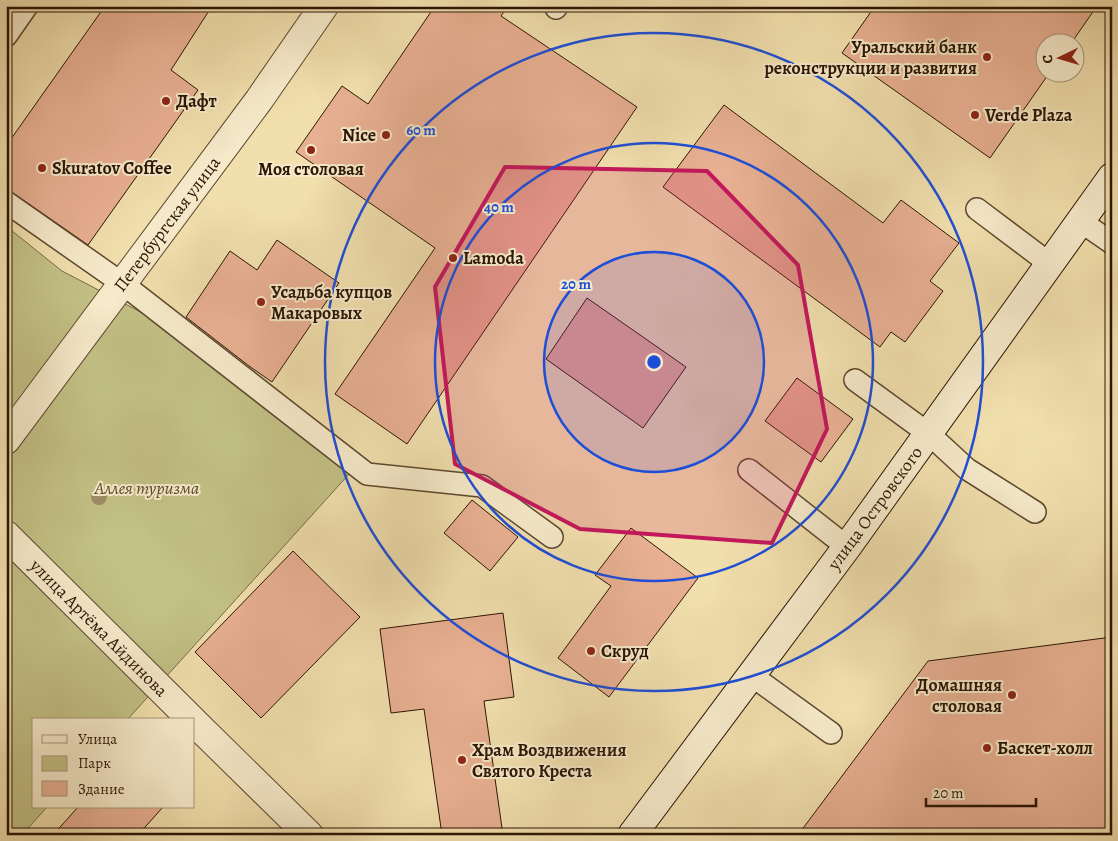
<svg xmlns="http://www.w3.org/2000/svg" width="1118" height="841" font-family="Alegreya,serif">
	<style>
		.green { fill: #c2c085; stroke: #766a45 }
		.building { fill: #e8b092; stroke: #2b1505 }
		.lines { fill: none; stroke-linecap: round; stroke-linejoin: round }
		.lane-casing { stroke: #5c482f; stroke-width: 24 }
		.street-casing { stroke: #5c482f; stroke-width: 30 }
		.secondary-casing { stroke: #2b1505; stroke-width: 30 }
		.lane { stroke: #f6eaca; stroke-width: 21 }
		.street { stroke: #f6eaca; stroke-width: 28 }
		.secondary { stroke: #f6eaca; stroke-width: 28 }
		.tree { fill: #9d8c66 }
		.marked { fill: #c2185b; fill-opacity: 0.2; stroke: #c2185b; stroke-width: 4; stroke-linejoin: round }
		.ring { fill: none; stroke: #1d4ed8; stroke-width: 2.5 }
		.poi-dot { fill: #8f2418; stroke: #f6eaca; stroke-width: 2 }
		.labels { text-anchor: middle; stroke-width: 4; stroke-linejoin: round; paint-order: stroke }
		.poi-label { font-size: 18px; font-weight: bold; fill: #2b1505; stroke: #f6eaca; text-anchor: start }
		.street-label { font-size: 18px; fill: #2b1505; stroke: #f6eaca }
		.park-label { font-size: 18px; font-style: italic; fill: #58482b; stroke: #f6eaca }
		.centre { fill: #1d4ed8; stroke: #f6eaca; stroke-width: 2.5 }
		.ring-label { font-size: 15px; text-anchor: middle; font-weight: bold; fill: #1d4ed8; stroke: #f6eaca; stroke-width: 4; stroke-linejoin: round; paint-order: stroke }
	</style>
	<rect width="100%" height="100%" fill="#f1dfad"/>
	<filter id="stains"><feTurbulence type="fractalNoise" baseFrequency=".004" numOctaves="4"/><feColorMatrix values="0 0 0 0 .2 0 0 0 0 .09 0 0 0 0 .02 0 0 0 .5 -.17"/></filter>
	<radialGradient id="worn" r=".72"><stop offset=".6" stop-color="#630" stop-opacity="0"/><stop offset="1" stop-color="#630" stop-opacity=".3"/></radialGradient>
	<!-- green -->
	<path class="green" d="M6,226l56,45 117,61 171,141 -223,247h-93v87h13l-25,28h-16z"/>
	<!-- building -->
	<g class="building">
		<path d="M105,6h107l-41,64 27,20 -110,155 -82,-57v-42z"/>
		<path d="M435,6h73l-7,10 136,91 -230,337 -72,-50 100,-146 -139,-96 46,-66 26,18z"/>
		<path d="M875,6h222l-25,36h-26v30h4l-60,86 -148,-105z"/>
		<path d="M724,105l159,118 18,-23 58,43 -29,38 13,10 -38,51 -14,-10 -11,15 -217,-160z"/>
		<path d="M277,240l62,43 -67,99 -23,-16 -63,-49 44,-66 27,19z"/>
		<path d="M587,298l99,69 -43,61 -97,-69z"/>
		<path d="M797,378l56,41 -32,43 -56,-41z"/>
		<path d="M472,500l46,37 -28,34 -46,-38z"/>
		<path d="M631,528l67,50 -89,119 -51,-39 53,-72 -16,-11z"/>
		<path d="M293,551l67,66 -99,101 -66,-66z"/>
		<path d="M503,613l11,84 -30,4 19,134h-61l-18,-126 -33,4 -11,-84z"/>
		<path d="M1112,637v198h-314l130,-174z"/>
		<path d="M78,807h85l-25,28h-85z"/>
	</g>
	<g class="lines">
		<!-- lane casing -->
		<g class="lane-casing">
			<g id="lane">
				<path d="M556,8l1,-2"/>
				<path d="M6,36l21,-30"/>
				<path d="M6,202l117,82 244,190 115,12 70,51"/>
				<path d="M977,209l73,55"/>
				<path d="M1080,221l32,22"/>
				<path d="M855,380l74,54 38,35 68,43"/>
				<path d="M749,470l98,77"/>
				<path d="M751,675l80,58"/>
			</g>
		</g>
		<!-- street casing -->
		<g class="street-casing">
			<g id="street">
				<path d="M6,440l253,-340 65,-94"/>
				<path d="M6,535l186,185"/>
				<path d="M194,722l115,113"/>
			</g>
		</g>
		<!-- secondary casing -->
		<g class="secondary-casing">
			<path id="secondary" d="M632,835l215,-288 265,-370"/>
		</g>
		<!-- lane -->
		<use href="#lane" class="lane"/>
		<!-- street -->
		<use href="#street" class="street"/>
		<!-- secondary -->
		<use href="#secondary" class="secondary"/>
	</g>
	<!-- trees -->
	<circle class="tree" cx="99" cy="497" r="8"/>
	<!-- marked area -->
	<path class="marked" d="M505,167l202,4 91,94 29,164 -55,114 -192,-14 -125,-65 -20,-177z"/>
	<!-- distance rings -->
	<circle cx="654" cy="362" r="110" fill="#1d4ed8" fill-opacity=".12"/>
	<g class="ring">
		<circle cx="654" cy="362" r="110"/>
		<circle cx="654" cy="362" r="219"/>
		<circle cx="654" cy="362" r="329"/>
	</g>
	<!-- markers -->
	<g class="poi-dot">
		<circle cx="987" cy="57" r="5"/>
		<circle cx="166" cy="101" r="5"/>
		<circle cx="975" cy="115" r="5"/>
		<circle cx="386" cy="135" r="5"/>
		<circle cx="311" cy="150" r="5"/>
		<circle cx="42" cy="168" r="5"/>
		<circle cx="453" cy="258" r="5"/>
		<circle cx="261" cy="302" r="5"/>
		<circle cx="591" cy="651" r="5"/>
		<circle cx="1012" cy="695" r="5"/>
		<circle cx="987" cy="748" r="5"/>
		<circle cx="462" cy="760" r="5"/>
	</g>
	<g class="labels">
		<!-- poi labels -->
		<g class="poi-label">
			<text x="977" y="53" text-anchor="end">Уральский банк<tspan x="977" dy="21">реконструкции и развития</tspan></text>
			<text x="176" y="107">Дафт</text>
			<text x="985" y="121">Verde Plaza</text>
			<text x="376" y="141" text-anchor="end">Nice</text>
			<text x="52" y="174">Skuratov Coffee</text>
			<text x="311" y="175" text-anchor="middle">Моя столовая</text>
			<text x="463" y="264">Lamoda</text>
			<text x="271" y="298">Усадьба купцов<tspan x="271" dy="21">Макаровых</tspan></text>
			<text x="601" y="657">Скруд</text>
			<text x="1002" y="691" text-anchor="end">Домашняя<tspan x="1002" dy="21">столовая</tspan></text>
			<text x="997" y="754">Баскет-холл</text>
			<text x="472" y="756">Храм Воздвижения<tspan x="472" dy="21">Святого Креста</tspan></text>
		</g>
		<!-- street labels -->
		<g class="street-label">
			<text transform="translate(167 224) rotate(-53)" y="6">Петербургская улица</text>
			<text transform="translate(875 508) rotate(-54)" y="6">улица Островского</text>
			<text transform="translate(99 628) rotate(45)" y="6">улица Артёма Айдинова</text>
		</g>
		<!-- park labels -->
		<g class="park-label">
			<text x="147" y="494">Аллея туризма</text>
		</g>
	</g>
	<circle cx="654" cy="362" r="8" class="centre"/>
	<g class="ring-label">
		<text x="421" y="135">60 m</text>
		<text x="499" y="212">40 m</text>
		<text x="576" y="289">20 m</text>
	</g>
	<!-- margin -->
	<rect width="1118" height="841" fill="none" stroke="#f1dfad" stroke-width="25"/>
	<rect x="8" y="8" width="1103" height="826" fill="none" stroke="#2b1505" stroke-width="2.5"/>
	<rect x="12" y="12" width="1093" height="816" fill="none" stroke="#2b1505"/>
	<!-- legend -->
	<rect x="32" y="718" width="162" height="90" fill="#f6eaca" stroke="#a5957b"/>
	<rect x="42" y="735" width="25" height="8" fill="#f6eaca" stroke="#a5957b"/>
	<text x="78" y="744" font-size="15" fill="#2b1505">Улица</text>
	<rect x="42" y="756" width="25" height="15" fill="#c2c085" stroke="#a5957b"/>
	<text x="78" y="768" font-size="15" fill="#2b1505">Парк</text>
	<rect x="42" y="781" width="25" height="15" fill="#e8b092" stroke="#a5957b"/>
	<text x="78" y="794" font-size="15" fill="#2b1505">Здание</text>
	<!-- north arrow -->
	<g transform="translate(1060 58) rotate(265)"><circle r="24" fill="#f6eaca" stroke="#a5957b"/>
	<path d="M0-4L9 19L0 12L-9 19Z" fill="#8f2418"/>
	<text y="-8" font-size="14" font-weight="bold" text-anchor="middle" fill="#2b1505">С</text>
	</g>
	<!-- scale -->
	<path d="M926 798v8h110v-8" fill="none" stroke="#2b1505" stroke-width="2.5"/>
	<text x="933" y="798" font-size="15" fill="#2b1505" stroke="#f6eaca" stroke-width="4" paint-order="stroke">20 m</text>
	<rect width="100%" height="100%" filter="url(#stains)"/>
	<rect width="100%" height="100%" fill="url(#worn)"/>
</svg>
